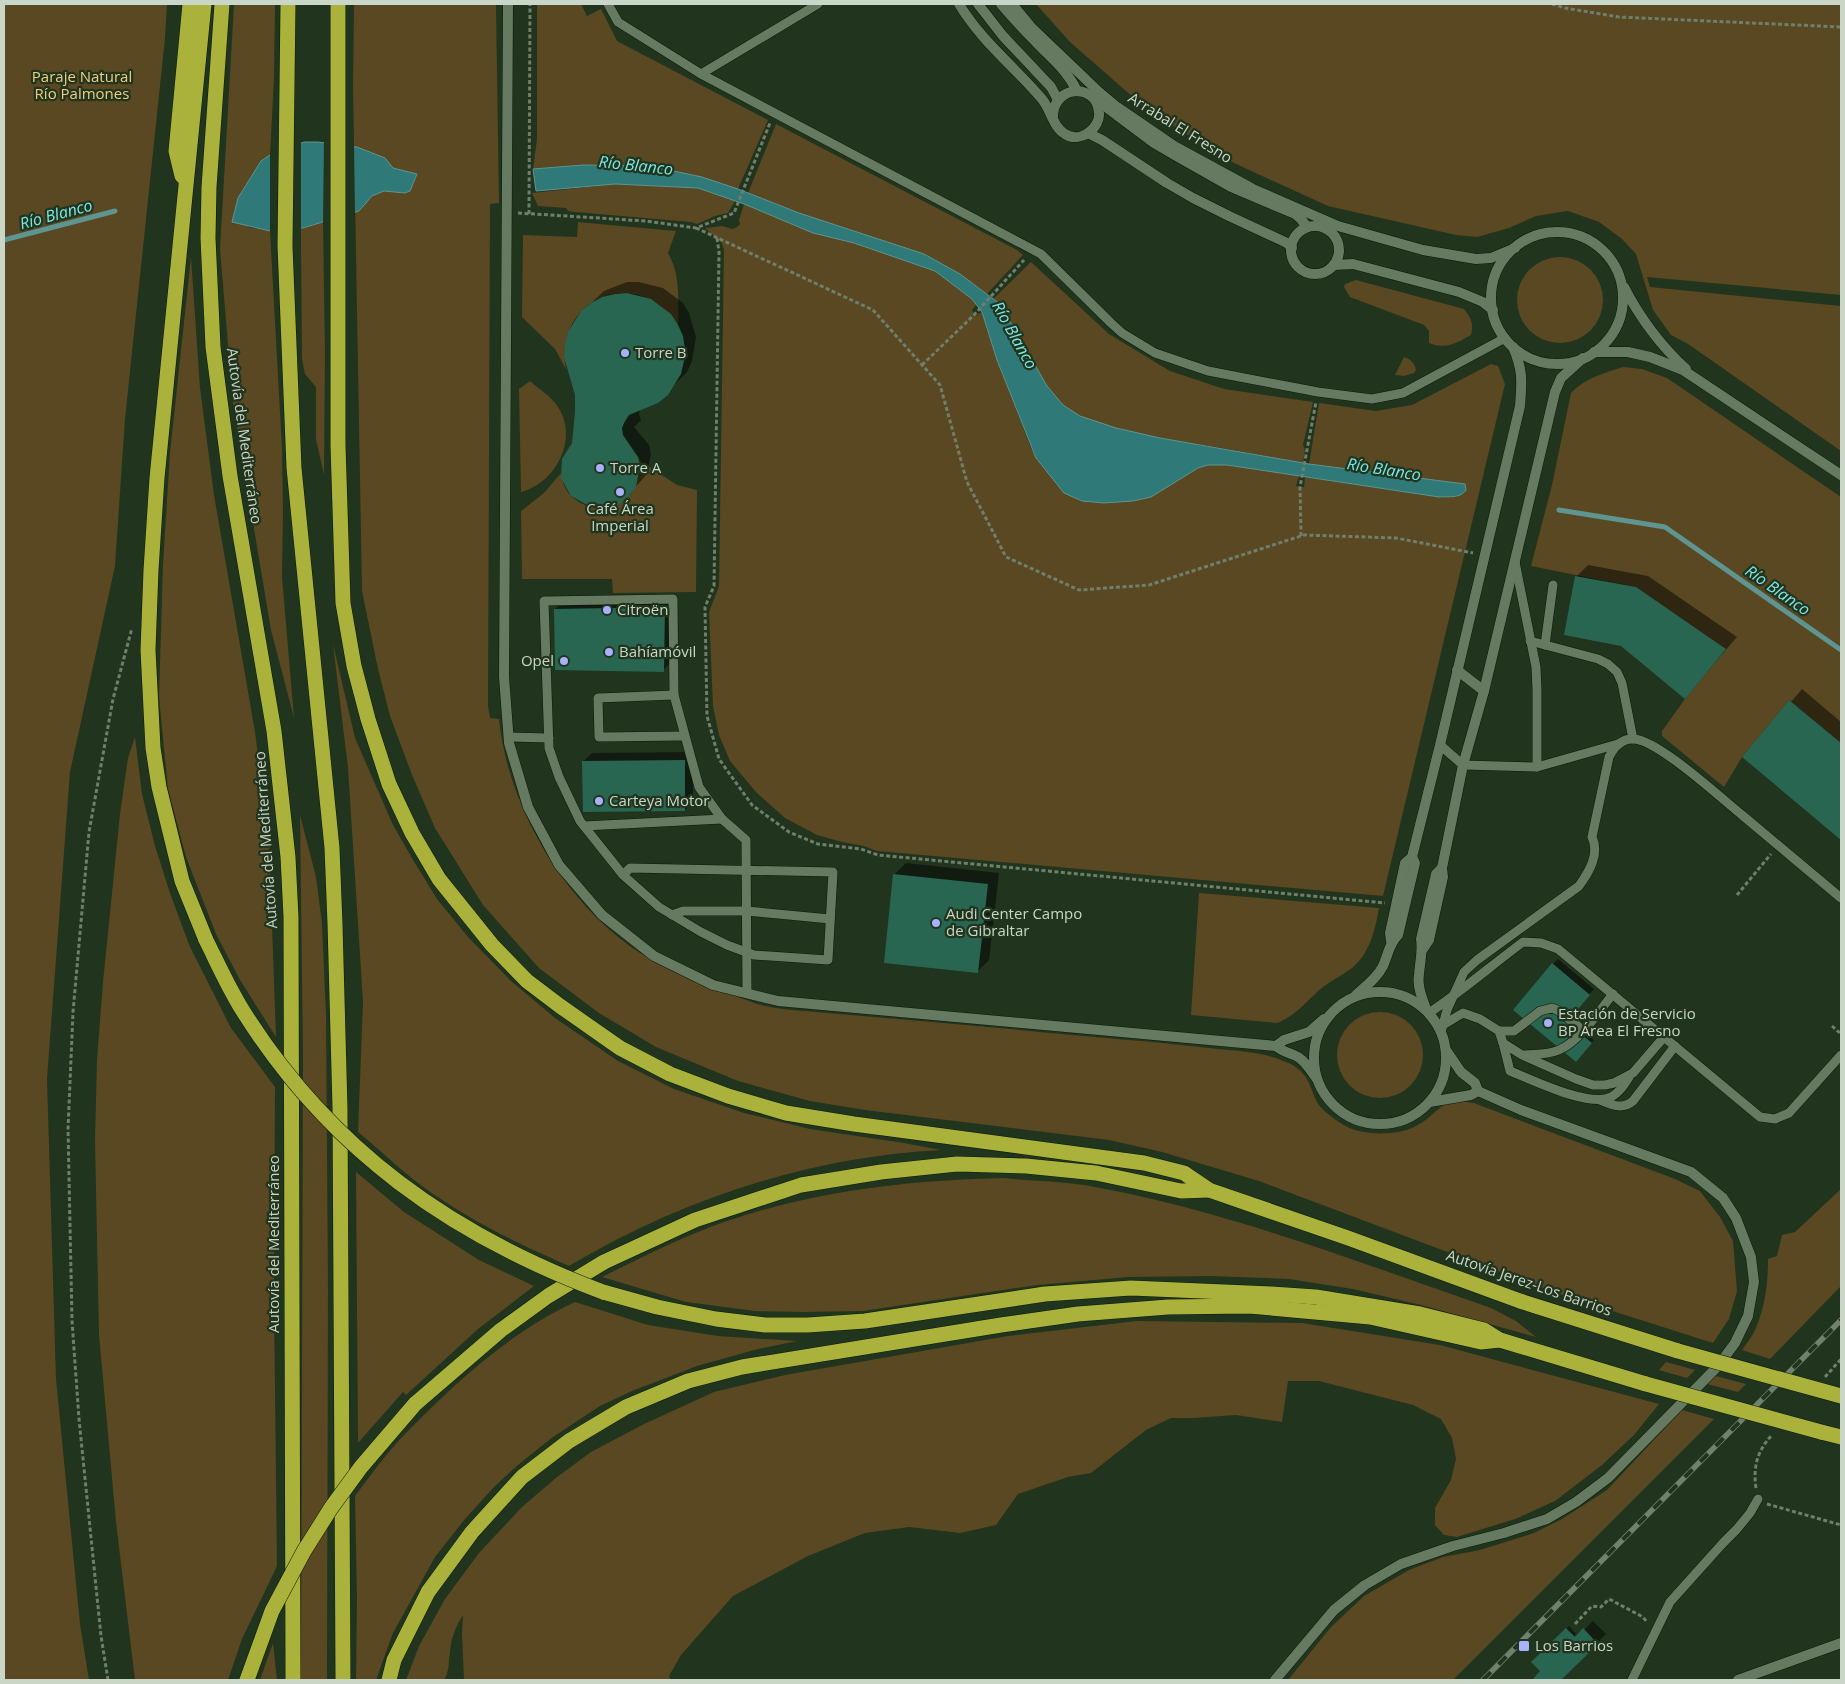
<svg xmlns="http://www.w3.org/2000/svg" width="1845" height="1684" font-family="'Open Sans',sans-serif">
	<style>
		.green { fill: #594822 }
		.water { fill: #307979; stroke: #5e9591 }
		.pier { fill: #21341d }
		.shadow { fill: #0007 }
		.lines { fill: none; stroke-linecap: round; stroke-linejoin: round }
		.stream { stroke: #5e9591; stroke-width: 5 }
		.building { fill: #296651 }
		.service-casing { stroke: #091b06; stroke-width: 10 }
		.minor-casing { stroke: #091b06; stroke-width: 11 }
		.tertiary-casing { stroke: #091b06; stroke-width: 11 }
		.motorway-casing { stroke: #091b06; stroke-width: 16 }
		.path { stroke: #6f7f6c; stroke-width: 3; stroke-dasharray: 4 2.5; stroke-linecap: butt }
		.service { stroke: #657a61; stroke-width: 9 }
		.minor { stroke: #657a61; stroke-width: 10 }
		.tertiary { stroke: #657a61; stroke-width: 10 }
		.motorway { stroke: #aab23b; stroke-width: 15 }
		.rail-casing { stroke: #71816e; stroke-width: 5.5 }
		.rail { stroke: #21341d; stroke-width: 4; stroke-dasharray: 11; stroke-linecap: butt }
		.motorway-bridge-casing { stroke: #091b06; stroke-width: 16; stroke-linecap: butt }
		.motorway-bridge { stroke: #aab23b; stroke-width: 15 }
		.poi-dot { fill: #a7b1fc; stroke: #21341d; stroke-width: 2 }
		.labels { text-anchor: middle; stroke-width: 4.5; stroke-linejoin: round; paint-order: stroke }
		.park-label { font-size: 15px; fill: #f0cd82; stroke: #21341d }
		.street-label { font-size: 15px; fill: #cad6c8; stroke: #21341d }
		.poi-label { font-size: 15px; fill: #cad6c8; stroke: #21341d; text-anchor: start }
		.water-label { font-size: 16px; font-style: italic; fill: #7ae8e8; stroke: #21341d }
	</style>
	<rect width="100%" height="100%" fill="#21341d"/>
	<!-- green -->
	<g class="green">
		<path d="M4,4h163l-2,34 -40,381 -10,147 -45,206 -23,307 9,300 24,245 9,56h-85z"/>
		<path d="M234,4h41l-1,75 -4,76 -9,6 -23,37 10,29 22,4 12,217 1,64 -1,65 12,141 -23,-88 -38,-226 -13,-155z"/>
		<path d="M354,4h142l3,199 -9,1 -2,502 2,12 9,1c9,91 71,194 151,240 25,15 53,25 80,35 12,4 24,10 36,12 13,3 25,4 38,5 108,9 216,19 324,29 30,2 60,6 90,9 21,2 43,3 63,11 12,4 23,11 28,23 3,7 5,14 9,21 8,10 25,22 37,26 18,5 42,5 59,-3 27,-13 22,-30 60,-24l201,76 25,12 20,26 13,24 4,50 -8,28 -16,24 -154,-49 -300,-113 -97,-29 -53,-12 -244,-30 -55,-9 -72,-20 -82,-34 -57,-34 -60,-45 -56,-63 -48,-77 -23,-53 -22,-59 -12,-47 -16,-78 -9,-504z"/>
		<path d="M537,4h44l6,12 14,-7 16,32 151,79 -30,69 -36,-12 -119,-12 -50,4 4,-30z"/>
		<path d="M1036,4h805v291l-194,-18 3,10 191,19v145l-153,-107 -17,-9 -18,-25 -17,-56 -14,-15 -23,-17 -31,-11 -32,5 -27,12 -32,9 -21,-2 -128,-29 -94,-43 -84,-51 -80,-70z"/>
		<path d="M776,124l241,126 6,5 -36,39 -27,-20 -36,-20 -125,-41 -51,-20z"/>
		<path d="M615,184l83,4 37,13 -7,12 -13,3 -18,8 -6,-2 -116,-10 -7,-1 -2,-3 -28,-2 -6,-13z"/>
		<path d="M744,204l69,29 41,10 81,28 37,28 5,5 -5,6 3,6 7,-4 15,48 34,88 10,17 6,5 17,23 18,8 22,2 29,-2 36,-16 29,-17 10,-3h19l72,11 -3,10 8,1 1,-10 134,20h18l7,-13 -155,-20 10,-61 57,8 36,-6 79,-41 7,2 7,18 -122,512 -506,-45 -13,-5 -22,-4 -25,-7 -32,-17 -29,-26 -26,-31 -11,-26 -6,-29 -4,-94 10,-26 5,-336 -2,-7 -17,-15 17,-2 11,3 4,-2 3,-3 -1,-4z"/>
		<path d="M323,222l2,130 -1,123 -8,-36v-52l-11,-13 -3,-15 -1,-113v-17z"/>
		<path d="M578,222l98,9 -8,22c13,23 10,46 10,72 -41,-61 -124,-28 -112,44l-11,-20 -33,-32 1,-82 54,2z"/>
		<path d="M191,257l9,131 14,107 41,237 14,109 7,196 -36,-57 -24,-46 -30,-77 -18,-68 -9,-92 4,-133 7,-111z"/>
		<circle cx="1560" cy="300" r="43"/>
		<path d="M1031,262l78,72 61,37 54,18 89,13 -10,43 2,5 -2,13c-29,-5 -58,-11 -87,-16 -38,-6 -124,-17 -153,-42 -25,-23 -43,-71 -63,-101l-7,-5z"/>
		<path d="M1356,280l108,29c7,9 10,15 7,26 -14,8 -26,15 -42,8v-12l-5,-6 -74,-28 -6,-10 1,-3z"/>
		<path d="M1404,357c7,2 10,6 12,13l-2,3 -10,3 -9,-1z"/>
		<path d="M1623,367l19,2 25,9 174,119v246l-52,-43 -47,57 -18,30 -62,-51v-5l23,-32 41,-50 -90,-62 -105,-21 21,-81 19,-92c14,-15 33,-20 52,-26z"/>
		<path d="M530,381c9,8 21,15 28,26 21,32 -2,76 -37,85l-2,-103z"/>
		<path d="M638,457l4,5 35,23 20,5 -1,102 -83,1 -1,-14h-90l-1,-68 23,-18 17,-20c4,49 87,48 77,-16z"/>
		<path d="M333,644l22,94 38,87 20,35 24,39 31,38 43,44 44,37 63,43 56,28 70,24 66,16 94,14 37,7c-132,7 -259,49 -372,116 -51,-22 -102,-47 -147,-80 -23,-17 -43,-37 -64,-54l5,-130 -15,-234z"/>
		<path d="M135,737l7,57 13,52 15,47 20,54 41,81 44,59 -1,215 3,264 -35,73 -14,41h-93l-19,-158 -17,-187 -4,-195 2,-80 6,-78 17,-168 8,-56z"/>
		<path d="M300,815l16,62 6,46 4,92 2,273 -1,392h-26l2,-624z"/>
		<path d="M1199,893l180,15c-4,22 -9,45 -27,60 -9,7 -20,12 -29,19 -16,13 -27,29 -46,36l-86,-8z"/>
		<circle cx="1380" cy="1055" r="43"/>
		<path d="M356,1172l48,40 75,48 55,26 -56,43 -72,66 -3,-3 -45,51z"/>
		<path d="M1004,1178c26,3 54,3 80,7 140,24 273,77 407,123l25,13 20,16 -115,-32 -68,-16 -64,-10 -79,-3 -81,1 -92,8 -174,26 -59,1 -49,-1 -69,-9 -84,-25c40,-20 80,-40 122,-55 90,-31 185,-42 280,-44z"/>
		<path d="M1841,1189v97l-71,73 -28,-9c4,-6 10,-13 13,-20 10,-22 13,-47 13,-71l9,-3 5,-21 13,-3z"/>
		<path d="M575,1302l73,23 70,11 79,5 -39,8 -61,17 -65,25 -32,15 -47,31 -34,27 -25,23 -29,32 -30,38 -42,76 -17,47h-20l1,-83 -2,-101c16,-21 32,-44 51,-63 50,-51 104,-101 169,-131z"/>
		<path d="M1137,1321l165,2 138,22 219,59 -25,31 -32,30 -47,36 -40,18 -58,18 -13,-2 -9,-10v-17l16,-28 5,-21 -4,-21 -11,-19 -28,-14 -94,-24h-31l-6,41 -46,-7 -42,3h-23l-25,12 -55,43 -23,4 -50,17 -22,31 -36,8 -51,-6 -44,6 -57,23 -75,40 -52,59 -12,21 2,4h-207l-2,-47 1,-18c-7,11 -12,23 -13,37 -2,12 0,15 -5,27l-3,1h-36l13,-34 26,-47 34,-46 43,-46 35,-30 34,-25 53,-28 70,-32 71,-17 223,-39z"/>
		<path d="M1666,1362l29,8 -8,8 -28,-8z"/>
		<path d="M1716,1376l30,8 -8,8 -31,-8z"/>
		<path d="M1682,1410l32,9 -261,261h-165l43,-53 33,-31 45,-26 34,-13 37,-7 54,-17 28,-14 45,-29z"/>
		<path d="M273,1643l4,37h-17z"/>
	</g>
	<!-- water -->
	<g class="water">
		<path d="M304,142h14l39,5 28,11 8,10 24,6 -7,17 -5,2 -21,-2 -12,5 -13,15 -56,17 -33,3 -38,-9 6,-24 23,-37 9,-6z"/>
		<path d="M583,165l67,1 52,11 36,12 61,24 125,41 36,20 40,30 47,82 16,19 17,11 36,12 44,10 149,26 156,20 1,6c-6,9 -17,6 -27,7l-212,-32h-19l-10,3 -47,29 -18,4 -29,2 -22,-2 -18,-8 -28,-35 -39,-98 -15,-48 -10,-13 -37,-28 -81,-28 -41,-10 -69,-29 -46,-16 -83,-4 -79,7 -3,-22z"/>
	</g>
	<!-- pier -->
	<g class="pier">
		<path d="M324,140l30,4 1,71 -32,9z"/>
		<path d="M301,141v90l-31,3v-81z"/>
	</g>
	<!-- shadow -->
	<g class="shadow">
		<path d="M627,282h12l24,6 20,15 6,10 7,24 -4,24 -5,11 -30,30 -17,7 -1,5 2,6 -7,7 15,18 2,9 -4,20 -22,25 -51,-58 8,-129 22,-21z"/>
		<path d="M1588,565l60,11 89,61 -52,60 -108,-121z"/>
		<path d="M676,596l-1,63 -12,11 -108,-61 12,-12z"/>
		<path d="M1802,689l39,33v116l-98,-81z"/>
		<path d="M693,752v49l-8,9 -101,-49 8,-8z"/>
		<path d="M906,863l93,10 -10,87 -11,11 -84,-96z"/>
		<path d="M1558,959l36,30 -26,30 26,21 -16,18 -25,-94z"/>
		<path d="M1593,1621l13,13 -47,46h-23l-2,-1z"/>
		<path d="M1569,1626l7,8 -36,35 -7,-7z"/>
	</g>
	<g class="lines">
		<!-- stream -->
		<g class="stream">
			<path d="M4,240l111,-29"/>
			<path d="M1559,510l106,17 176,123"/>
		</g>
	</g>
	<!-- building -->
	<g class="building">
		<path d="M627,293l24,6 20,15 7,11 5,11 2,13 -1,12 -3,13 -13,21 -10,8 -29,12 -5,8 -2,5 1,7 15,22 2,9 -4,21 -10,12 -8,6 -10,2 -19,-1 -18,-10 -10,-18 1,-19 10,-16 3,-31v-17l-11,-38 1,-13 3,-12 13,-21 10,-8 11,-6 13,-3z"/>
		<path d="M1575,576l61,11 90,62 -41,50 -64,-53 -57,-11z"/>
		<path d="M665,607l-1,65 -109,-2 -1,-61z"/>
		<path d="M1789,700l52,43v97l-99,-83z"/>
		<path d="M685,760v51l-102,1 -1,-51z"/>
		<path d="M893,874l95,10 -10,89 -94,-10z"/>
		<path d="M1552,963l38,32 -23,27 25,21 -16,19 -63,-52z"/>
		<path d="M1566,1628l9,9 8,-9 15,16 -37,36h-27l-1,-1 7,-8 -9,-9z"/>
	</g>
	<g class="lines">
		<!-- service casing -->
		<g class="service-casing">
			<g id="service">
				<path d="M608,4l10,18 83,52 340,180 70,69 11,10 33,20 53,18 110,21 54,7 31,-6 102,-55"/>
				<path d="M701,74l117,-70"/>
				<path d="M1515,562l21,105 1,23v77"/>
				<path d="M1530,641l68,18 10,5 9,8 5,11 11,56"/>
				<path d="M1545,645l8,-60"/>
				<path d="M674,695l-76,3 1,39 85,-1"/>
				<path d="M509,737l40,1"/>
				<path d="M1440,745l23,20 74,2 81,-23"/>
				<path d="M584,826l138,-7 24,21 1,153"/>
				<path d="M623,875l7,-7 203,4 -5,88 -74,-5 -27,-10 -26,-13 -42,-25 -36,-32 -43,-54 -21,-44 -10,-29 -5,-147 129,-2 1,96 25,92 23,32"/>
				<path d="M672,915l11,-4h64l83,8"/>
				<path d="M1429,1013c33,-22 63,-48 94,-71l18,1 17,6 202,168 15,2 14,-6 52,-58"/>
				<path d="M1443,1025l20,-12 17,6 19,12 4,12 19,12 54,24 17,6h12l9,-2 19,-10 31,-36"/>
				<path d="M1499,1031h15l26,-20 12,-3 5,2 26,20"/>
				<path d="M1441,1032l6,-22 17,-38 13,-12 102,-74c10,-14 21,-32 13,-49l17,-80c5,-10 12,-19 25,-18 24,1 88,60 108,76 33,28 66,55 99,83"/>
				<path d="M1503,1043l7,28c23,9 79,37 101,26 8,-4 13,-12 18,-20"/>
				<path d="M1525,1055c12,-1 23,0 34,-5 21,-9 40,-39 54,-56"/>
				<path d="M1600,1100c12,5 22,10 33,1l42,-55"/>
				<path d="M1632,1680l38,-78 53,-59 14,-14 13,-16 8,-14"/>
			</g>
		</g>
		<!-- minor casing -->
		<g class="minor-casing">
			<g id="minor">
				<path d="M1430,1102l41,-7 7,-4"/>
				<path d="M1275,1680l59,-70 31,-25 36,-21 52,-18 51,-13 43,-14 29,-17 32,-24 110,-112 17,-23 13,-27 6,-34 -3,-25 -15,-39 -13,-20 -32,-26 -170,-62 -43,-19 -3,-8 -14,-11 -15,-22"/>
			</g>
		</g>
		<!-- tertiary casing -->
		<g class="tertiary-casing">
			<g id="tertiary">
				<path d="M508,4l-4,673 5,66 19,64 31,58 43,50 52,41 59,29 65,16 498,45c8,7 13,6 22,11 8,5 14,15 19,22"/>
				<path d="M959,4c23,38 56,63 83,95 9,11 11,28 23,35 15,10 36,-6 34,-22 -3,-30 -46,-27 -46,5"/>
				<path d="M978,4l25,32 48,51 7,13"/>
				<path d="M1001,4c11,13 23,26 35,38 15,16 31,28 41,49"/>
				<path d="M1012,4l19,23 68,65 18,15 57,39 79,43 85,37 85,24 53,9 15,-1 24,-10"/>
				<path d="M1097,103l9,4 48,36 24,14 53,30 64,27 6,5 6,8"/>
				<path d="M1088,133l14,7 65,43 26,15 36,18 58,27 5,5"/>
				<circle cx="1315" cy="250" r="24"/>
				<circle cx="1557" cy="298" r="66"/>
				<path d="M1334,265l19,-1 106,28 24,10 10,8"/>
				<path d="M1624,287c16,31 36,58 62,82"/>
				<path d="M1594,352h34l22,5 33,13 158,105"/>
				<path d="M1457,670l27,21"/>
				<path d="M1391,941l-1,-8 15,-70 7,-6 28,-112 80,-339c2,-25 3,-36 -7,-59"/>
				<path d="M1423,949l6,-9 14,-63 -1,-9 21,-103 21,-74 71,-299 6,-14 22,-20"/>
				<circle cx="1380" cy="1058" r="66"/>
				<path d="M1356,995c10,-9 21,-17 27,-29 5,-11 6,-22 15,-31l17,-72 -3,-6"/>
				<path d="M1426,1009c-4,-11 -9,-23 -7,-35 1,-12 4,-23 2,-35l15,-65 6,-6"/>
				<path d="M1276,1046l8,-6 25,-8 15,-13"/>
				<path d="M1738,1680l103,-37"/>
			</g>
		</g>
		<!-- motorway casing -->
		<g class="motorway-casing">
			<g id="motorway">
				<path d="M204,4l-47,474 -6,92 -3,80 5,98 6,39 23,94 24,59"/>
				<path d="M222,4l-13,183 -1,51 5,109 17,129 44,255 14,126 3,60 2,763"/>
				<path d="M288,4l-3,242 9,222 38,380 3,76 5,184 3,572"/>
				<path d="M338,4v441l5,158 11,63 14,53 21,65 23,49 27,46 53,66 35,36 33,25 60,42 50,26 58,22 58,17 68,11 290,39 40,10 25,17 139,48 172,63 158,50"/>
				<path d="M182,176l-6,-25 14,-147"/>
				<path d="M603,1292l54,15 59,12 49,6h43l57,-4 180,-27 86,-6 141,6 44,3 104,17 64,16 16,10 146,44"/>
				<path d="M415,1404l86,-74 47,-34 56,-34 91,-42 106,-35 80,-13 76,-8 69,2 70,7 85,18 28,-1"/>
				<path d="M1821,1432l20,5"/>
				<path d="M389,1680l5,-20 34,-68 44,-60 50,-55 47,-36 57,-34 62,-26 54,-14 259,-42 77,-11 90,-7 81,-1 121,11 111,25 19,-2"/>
			</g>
		</g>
		<!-- path -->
		<g class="path">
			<path d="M1552,4l13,4 54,9 222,10"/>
			<path d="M518,213l128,8 50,7 38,-15 36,-90"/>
			<path d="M529,214l1,-210"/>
			<path d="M696,228l177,82 67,75 27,97 39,75 73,33 70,-5 155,-50 92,3 77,15"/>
			<path d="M717,238l2,14 -5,334 -9,21 2,109 12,43 33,46 37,27 29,12 43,5 17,6 507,48"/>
			<path d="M922,365l52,-50 50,-55"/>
			<path d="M1301,536l-1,-49 16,-85"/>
			<path d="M1737,895l34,-41"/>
			<path d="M1832,1026l9,8"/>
			<path d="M1825,1377l16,-18"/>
			<path d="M1756,1488c-3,-21 1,-37 16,-53"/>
			<path d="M1767,1504l74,21"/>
			<path d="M1575,1624l17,-18 9,1 8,-8 34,18 4,5"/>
			<path d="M108,1680l-7,-44 -22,-217 -7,-98 -4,-192 5,-117 16,-180 24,-133 19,-71"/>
		</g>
		<!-- service -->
		<use href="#service" class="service"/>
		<!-- minor -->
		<use href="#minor" class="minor"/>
		<!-- tertiary -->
		<use href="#tertiary" class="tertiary"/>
		<!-- motorway -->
		<use href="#motorway" class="motorway"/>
		<!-- rail casing -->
		<g class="rail-casing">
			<path id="rail" d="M1483,1680l358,-360"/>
		</g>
		<!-- rail -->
		<use href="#rail" class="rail"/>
		<!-- motorway-bridge casing -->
		<g class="motorway-bridge-casing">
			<g id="motorway-bridge">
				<path d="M206,940c12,24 23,49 37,71 87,139 208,224 360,281"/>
				<path d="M1678,1351l163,45"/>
				<path d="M1646,1384l175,48"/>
				<path d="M247,1680l25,-69 32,-60 27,-43 30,-41 54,-63"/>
			</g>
		</g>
		<!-- motorway-bridge -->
		<use href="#motorway-bridge" class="motorway-bridge"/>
	</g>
	<!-- markers -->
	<g class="poi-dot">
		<circle cx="625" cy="353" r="5"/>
		<circle cx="600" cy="468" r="5"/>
		<circle cx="620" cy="492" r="5"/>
		<circle cx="607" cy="610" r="5"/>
		<circle cx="609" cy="652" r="5"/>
		<circle cx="564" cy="661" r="5"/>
		<circle cx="599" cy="801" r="5"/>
		<circle cx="936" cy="923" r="5"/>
		<circle cx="1548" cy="1023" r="5"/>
		<rect x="1518" y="1640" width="12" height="12" rx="2.5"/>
	</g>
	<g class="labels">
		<!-- park labels -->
		<g class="park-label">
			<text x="82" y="82">Paraje Natural<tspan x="82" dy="17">Río Palmones</tspan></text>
		</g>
		<!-- street labels -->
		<g class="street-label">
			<text transform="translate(1180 128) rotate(32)" y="5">Arrabal El Fresno</text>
			<text transform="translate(244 436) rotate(82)" y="5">Autovía del Mediterráneo</text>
			<text transform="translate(266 840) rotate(-94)" y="5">Autovía del Mediterráneo</text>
			<text transform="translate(274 1244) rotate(-90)" y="5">Autovía del Mediterráneo</text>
			<text transform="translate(1529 1283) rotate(19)" y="5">Autovía Jerez-Los Barrios</text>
		</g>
		<!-- poi labels -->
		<g class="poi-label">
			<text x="635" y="358">Torre B</text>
			<text x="610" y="473">Torre A</text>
			<text x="620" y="514" text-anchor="middle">Café Área<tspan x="620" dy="17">Imperial</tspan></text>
			<text x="617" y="615">Citroën</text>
			<text x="619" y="657">Bahíamóvil</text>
			<text x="554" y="666" text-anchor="end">Opel</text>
			<text x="609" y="806">Carteya Motor</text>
			<text x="946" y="919">Audi Center Campo<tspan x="946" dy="17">de Gibraltar</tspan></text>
			<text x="1558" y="1019">Estación de Servicio<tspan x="1558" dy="17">BP Área El Fresno</tspan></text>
			<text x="1535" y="1651">Los Barrios</text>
		</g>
		<!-- water labels -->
		<g class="water-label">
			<text transform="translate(636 165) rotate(6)" y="6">Río Blanco</text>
			<text transform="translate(56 214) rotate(-15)" y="6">Río Blanco</text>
			<text transform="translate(1015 335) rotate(61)" y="6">Río Blanco</text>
			<text transform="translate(1384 469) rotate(9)" y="6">Río Blanco</text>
			<text transform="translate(1778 590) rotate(35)" y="6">Río Blanco</text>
		</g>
	</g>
	<!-- border -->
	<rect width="1845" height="1684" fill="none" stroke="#cad6c8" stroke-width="10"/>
</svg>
